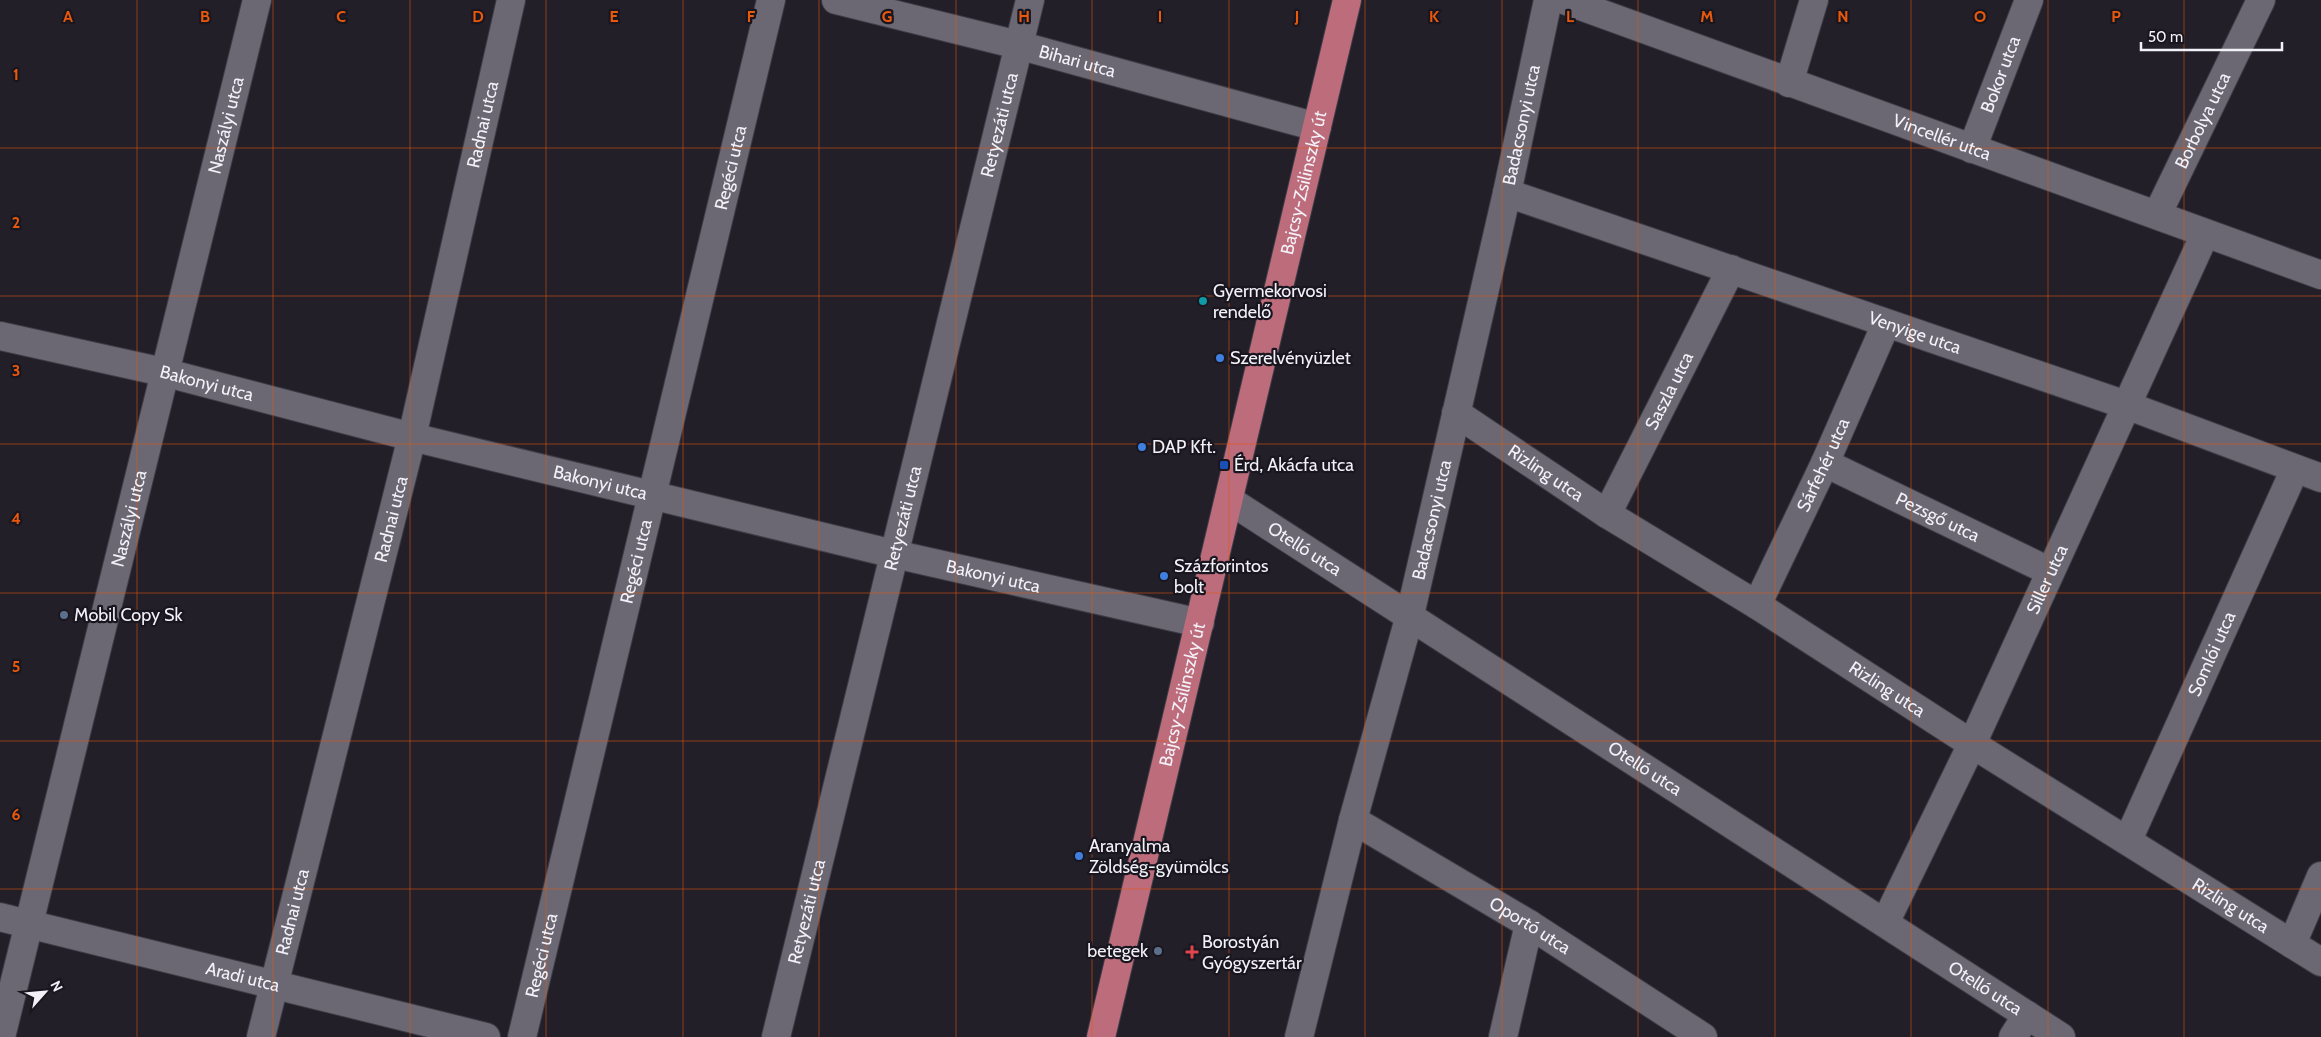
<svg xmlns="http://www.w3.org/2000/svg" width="2321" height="1037" font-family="Cabin,sans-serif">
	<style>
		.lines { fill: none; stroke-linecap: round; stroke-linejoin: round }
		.minor-casing { stroke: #3e3c45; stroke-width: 30 }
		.major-casing { stroke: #3e3c45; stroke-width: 30 }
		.minor { stroke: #6b6874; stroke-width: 28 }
		.major { stroke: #bd6c7c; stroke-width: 28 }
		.grid { fill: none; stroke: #e8590c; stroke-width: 1; stroke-opacity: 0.55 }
		.culture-dot { fill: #0f9aa8; stroke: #19161f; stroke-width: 2 }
		.shop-dot { fill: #3f7fe0; stroke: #19161f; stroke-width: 2 }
		.transit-dot { fill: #1a4fb4; stroke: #19161f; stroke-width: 2 }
		.service-dot { fill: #5c6f8a; stroke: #19161f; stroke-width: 2 }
		.health-dot { fill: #e0444e; stroke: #19161f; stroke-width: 2 }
		.labels { text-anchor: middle; stroke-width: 4.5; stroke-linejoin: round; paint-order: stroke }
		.street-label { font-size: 18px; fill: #f3f1f8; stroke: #19161f }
		.poi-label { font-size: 18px; fill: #f3f1f8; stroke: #19161f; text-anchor: start }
		.grid-label { font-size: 16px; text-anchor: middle; font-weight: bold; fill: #e8590c; stroke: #19161f; stroke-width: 4.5; stroke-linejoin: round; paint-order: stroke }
	</style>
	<rect width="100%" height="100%" fill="#221f29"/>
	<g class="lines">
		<!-- minor casing -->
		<g class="minor-casing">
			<g id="minor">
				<path id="s1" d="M836,0l182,45 299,82"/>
				<path id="s2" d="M1564,0l757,275"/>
				<path d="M1789,83l25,-83"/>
				<path id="s3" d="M1972,149l57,-149"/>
				<path id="s4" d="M1507,193l619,212 195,73"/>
				<path id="s5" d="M2157,215l104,-215"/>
				<path id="s6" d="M0,336l163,36 249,65 482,117 306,69"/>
				<path id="s7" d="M1456,413l151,101 150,91 215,139 349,218"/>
				<path id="s8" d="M1825,463l224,108"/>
				<path id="s9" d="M1229,500l832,537"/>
				<path id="s10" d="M1607,514l124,-245"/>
				<path id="s11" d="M1757,605l68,-142 61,-139"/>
				<path id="s12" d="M1353,820l176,104 174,113"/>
				<path id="s13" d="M2128,840l167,-371"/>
				<path id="s14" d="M0,917l486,120"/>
				<path id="s15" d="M1885,923l87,-179 233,-510"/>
				<path d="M2292,944l29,-68"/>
				<path id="s16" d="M1,1037l256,-1037"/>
				<path id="s17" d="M261,1037l151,-600 99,-437"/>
				<path id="s18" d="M522,1037l249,-1037"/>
				<path id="s19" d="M776,1037l254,-1037"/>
				<path id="s20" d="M1299,1037l54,-217 57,-205 97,-422 41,-193"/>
				<path d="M1503,1037l26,-113"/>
				<path d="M2013,1037l14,-22"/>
			</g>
		</g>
		<!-- major casing -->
		<g class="major-casing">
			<g id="major">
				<path id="s21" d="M1101,1037l246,-1037"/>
			</g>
		</g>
		<!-- minor -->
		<use href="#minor" class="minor"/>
		<!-- major -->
		<use href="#major" class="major"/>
	</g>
	<!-- grid -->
	<path class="grid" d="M137,0v1037M273,0v1037M410,0v1037M546,0v1037M683,0v1037M819,0v1037M956,0v1037M1092,0v1037M1229,0v1037M1365,0v1037M1502,0v1037M1638,0v1037M1775,0v1037M1911,0v1037M2048,0v1037M2184,0v1037M0,148h2321M0,296h2321M0,444h2321M0,593h2321M0,741h2321M0,889h2321"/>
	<!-- markers -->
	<circle class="culture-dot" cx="1203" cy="301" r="5"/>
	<g class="shop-dot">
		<circle cx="1220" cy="358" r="5"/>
		<circle cx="1142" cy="447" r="5"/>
		<circle cx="1164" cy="576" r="5"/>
		<circle cx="1079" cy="856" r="5"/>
	</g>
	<rect class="transit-dot" x="1219" y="460" width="10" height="10" rx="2.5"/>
	<g class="service-dot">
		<circle cx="64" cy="615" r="5"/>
		<circle cx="1158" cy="951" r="5"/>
	</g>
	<path class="health-dot" d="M1189.5 944.5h5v5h5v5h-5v5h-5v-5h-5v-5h5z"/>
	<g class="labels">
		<!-- street labels -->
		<g class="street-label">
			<text dy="6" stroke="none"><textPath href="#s1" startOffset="249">Bihari utca</textPath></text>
			<text dy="6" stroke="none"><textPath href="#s3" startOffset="80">Bokor utca</textPath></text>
			<text dy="6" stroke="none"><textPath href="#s5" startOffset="105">Borbolya utca</textPath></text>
			<text dy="6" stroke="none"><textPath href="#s16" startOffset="939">Naszályi utca</textPath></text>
			<text dy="6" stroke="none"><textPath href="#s17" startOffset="939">Radnai utca</textPath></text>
			<text dy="6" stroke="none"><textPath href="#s19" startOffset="939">Retyezáti utca</textPath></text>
			<text dy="6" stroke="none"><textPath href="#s20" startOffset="939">Badacsonyi utca</textPath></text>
			<text dy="6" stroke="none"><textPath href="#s2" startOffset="402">Vincellér utca</textPath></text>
			<text dy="6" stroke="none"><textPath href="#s18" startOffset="894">Regéci utca</textPath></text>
			<text dy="6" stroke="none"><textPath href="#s21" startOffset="878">Bajcsy-Zsilinszky út</textPath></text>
			<text dy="6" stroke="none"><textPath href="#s4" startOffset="431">Venyige utca</textPath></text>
			<text dy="6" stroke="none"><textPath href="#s6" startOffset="212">Bakonyi utca</textPath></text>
			<text dy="6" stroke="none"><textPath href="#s10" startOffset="138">Saszla utca</textPath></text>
			<text dy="6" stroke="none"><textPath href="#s11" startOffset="155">Sárfehér utca</textPath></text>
			<text dy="6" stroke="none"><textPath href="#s7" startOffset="108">Rizling utca</textPath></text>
			<text dy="6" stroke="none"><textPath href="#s6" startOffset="618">Bakonyi utca</textPath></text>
			<text dy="6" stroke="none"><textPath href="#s8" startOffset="125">Pezsgő utca</textPath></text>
			<text dy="6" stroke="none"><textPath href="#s16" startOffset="534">Naszályi utca</textPath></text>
			<text dy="6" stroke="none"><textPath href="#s19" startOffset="534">Retyezáti utca</textPath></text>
			<text dy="6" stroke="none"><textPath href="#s17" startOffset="534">Radnai utca</textPath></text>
			<text dy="6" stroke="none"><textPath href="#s20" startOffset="534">Badacsonyi utca</textPath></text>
			<text dy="6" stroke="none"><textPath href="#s9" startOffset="90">Otelló utca</textPath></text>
			<text dy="6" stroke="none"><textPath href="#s18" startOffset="489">Regéci utca</textPath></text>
			<text dy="6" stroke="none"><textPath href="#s6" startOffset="1022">Bakonyi utca</textPath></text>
			<text dy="6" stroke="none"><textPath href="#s15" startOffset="380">Siller utca</textPath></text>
			<text dy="6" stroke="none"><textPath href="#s13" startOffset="204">Somlói utca</textPath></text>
			<text dy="6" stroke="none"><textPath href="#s7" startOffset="512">Rizling utca</textPath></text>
			<text dy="6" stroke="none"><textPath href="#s21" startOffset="352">Bajcsy-Zsilinszky út</textPath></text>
			<text dy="6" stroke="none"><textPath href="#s9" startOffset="495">Otelló utca</textPath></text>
			<text dy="6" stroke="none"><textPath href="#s7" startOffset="918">Rizling utca</textPath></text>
			<text dy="6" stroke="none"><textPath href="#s17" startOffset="129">Radnai utca</textPath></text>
			<text dy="6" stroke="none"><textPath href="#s19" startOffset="129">Retyezáti utca</textPath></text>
			<text dy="6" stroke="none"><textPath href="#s12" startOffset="206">Oportó utca</textPath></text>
			<text dy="6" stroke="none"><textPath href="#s18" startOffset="84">Regéci utca</textPath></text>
			<text dy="6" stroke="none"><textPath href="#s14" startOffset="250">Aradi utca</textPath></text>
			<text dy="6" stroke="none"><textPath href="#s9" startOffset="900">Otelló utca</textPath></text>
		</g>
		<!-- poi labels -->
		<g class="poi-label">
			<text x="1213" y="297">Gyermekorvosi<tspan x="1213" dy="21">rendelő</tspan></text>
			<text x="1230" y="364">Szerelvényüzlet</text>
			<text x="1152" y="453">DAP Kft.</text>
			<text x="1234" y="471">Érd, Akácfa utca</text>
			<text x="1174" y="572">Százforintos<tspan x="1174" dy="21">bolt</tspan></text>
			<text x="74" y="621">Mobil Copy Sk</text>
			<text x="1089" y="852">Aranyalma<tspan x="1089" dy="21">Zöldség-gyümölcs</tspan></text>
			<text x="1202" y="948">Borostyán<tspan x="1202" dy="21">Gyógyszertár</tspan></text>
			<text x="1148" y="957" text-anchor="end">betegek</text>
		</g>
	</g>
	<g class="grid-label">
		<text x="68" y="22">A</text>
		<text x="205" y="22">B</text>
		<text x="341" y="22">C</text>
		<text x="478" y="22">D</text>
		<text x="614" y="22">E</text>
		<text x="751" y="22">F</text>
		<text x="887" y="22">G</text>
		<text x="1024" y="22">H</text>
		<text x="1160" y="22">I</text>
		<text x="1297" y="22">J</text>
		<text x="1434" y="22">K</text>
		<text x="1570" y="22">L</text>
		<text x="1707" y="22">M</text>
		<text x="1843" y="22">N</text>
		<text x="1980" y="22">O</text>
		<text x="2116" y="22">P</text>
		<text x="16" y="80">1</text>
		<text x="16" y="228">2</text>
		<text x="16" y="376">3</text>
		<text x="16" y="524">4</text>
		<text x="16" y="672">5</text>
		<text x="16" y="820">6</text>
	</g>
	<!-- north arrow -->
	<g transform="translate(45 992) rotate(63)" stroke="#19161f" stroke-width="4" paint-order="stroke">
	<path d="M0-4L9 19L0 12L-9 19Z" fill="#f3f1f8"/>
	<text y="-8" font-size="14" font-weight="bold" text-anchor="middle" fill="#f3f1f8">N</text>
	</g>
	<!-- scale -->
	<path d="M2141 42v8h141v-8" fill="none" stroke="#f3f1f8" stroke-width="2.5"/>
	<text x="2148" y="42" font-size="15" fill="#f3f1f8" stroke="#19161f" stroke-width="4" paint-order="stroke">50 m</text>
</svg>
